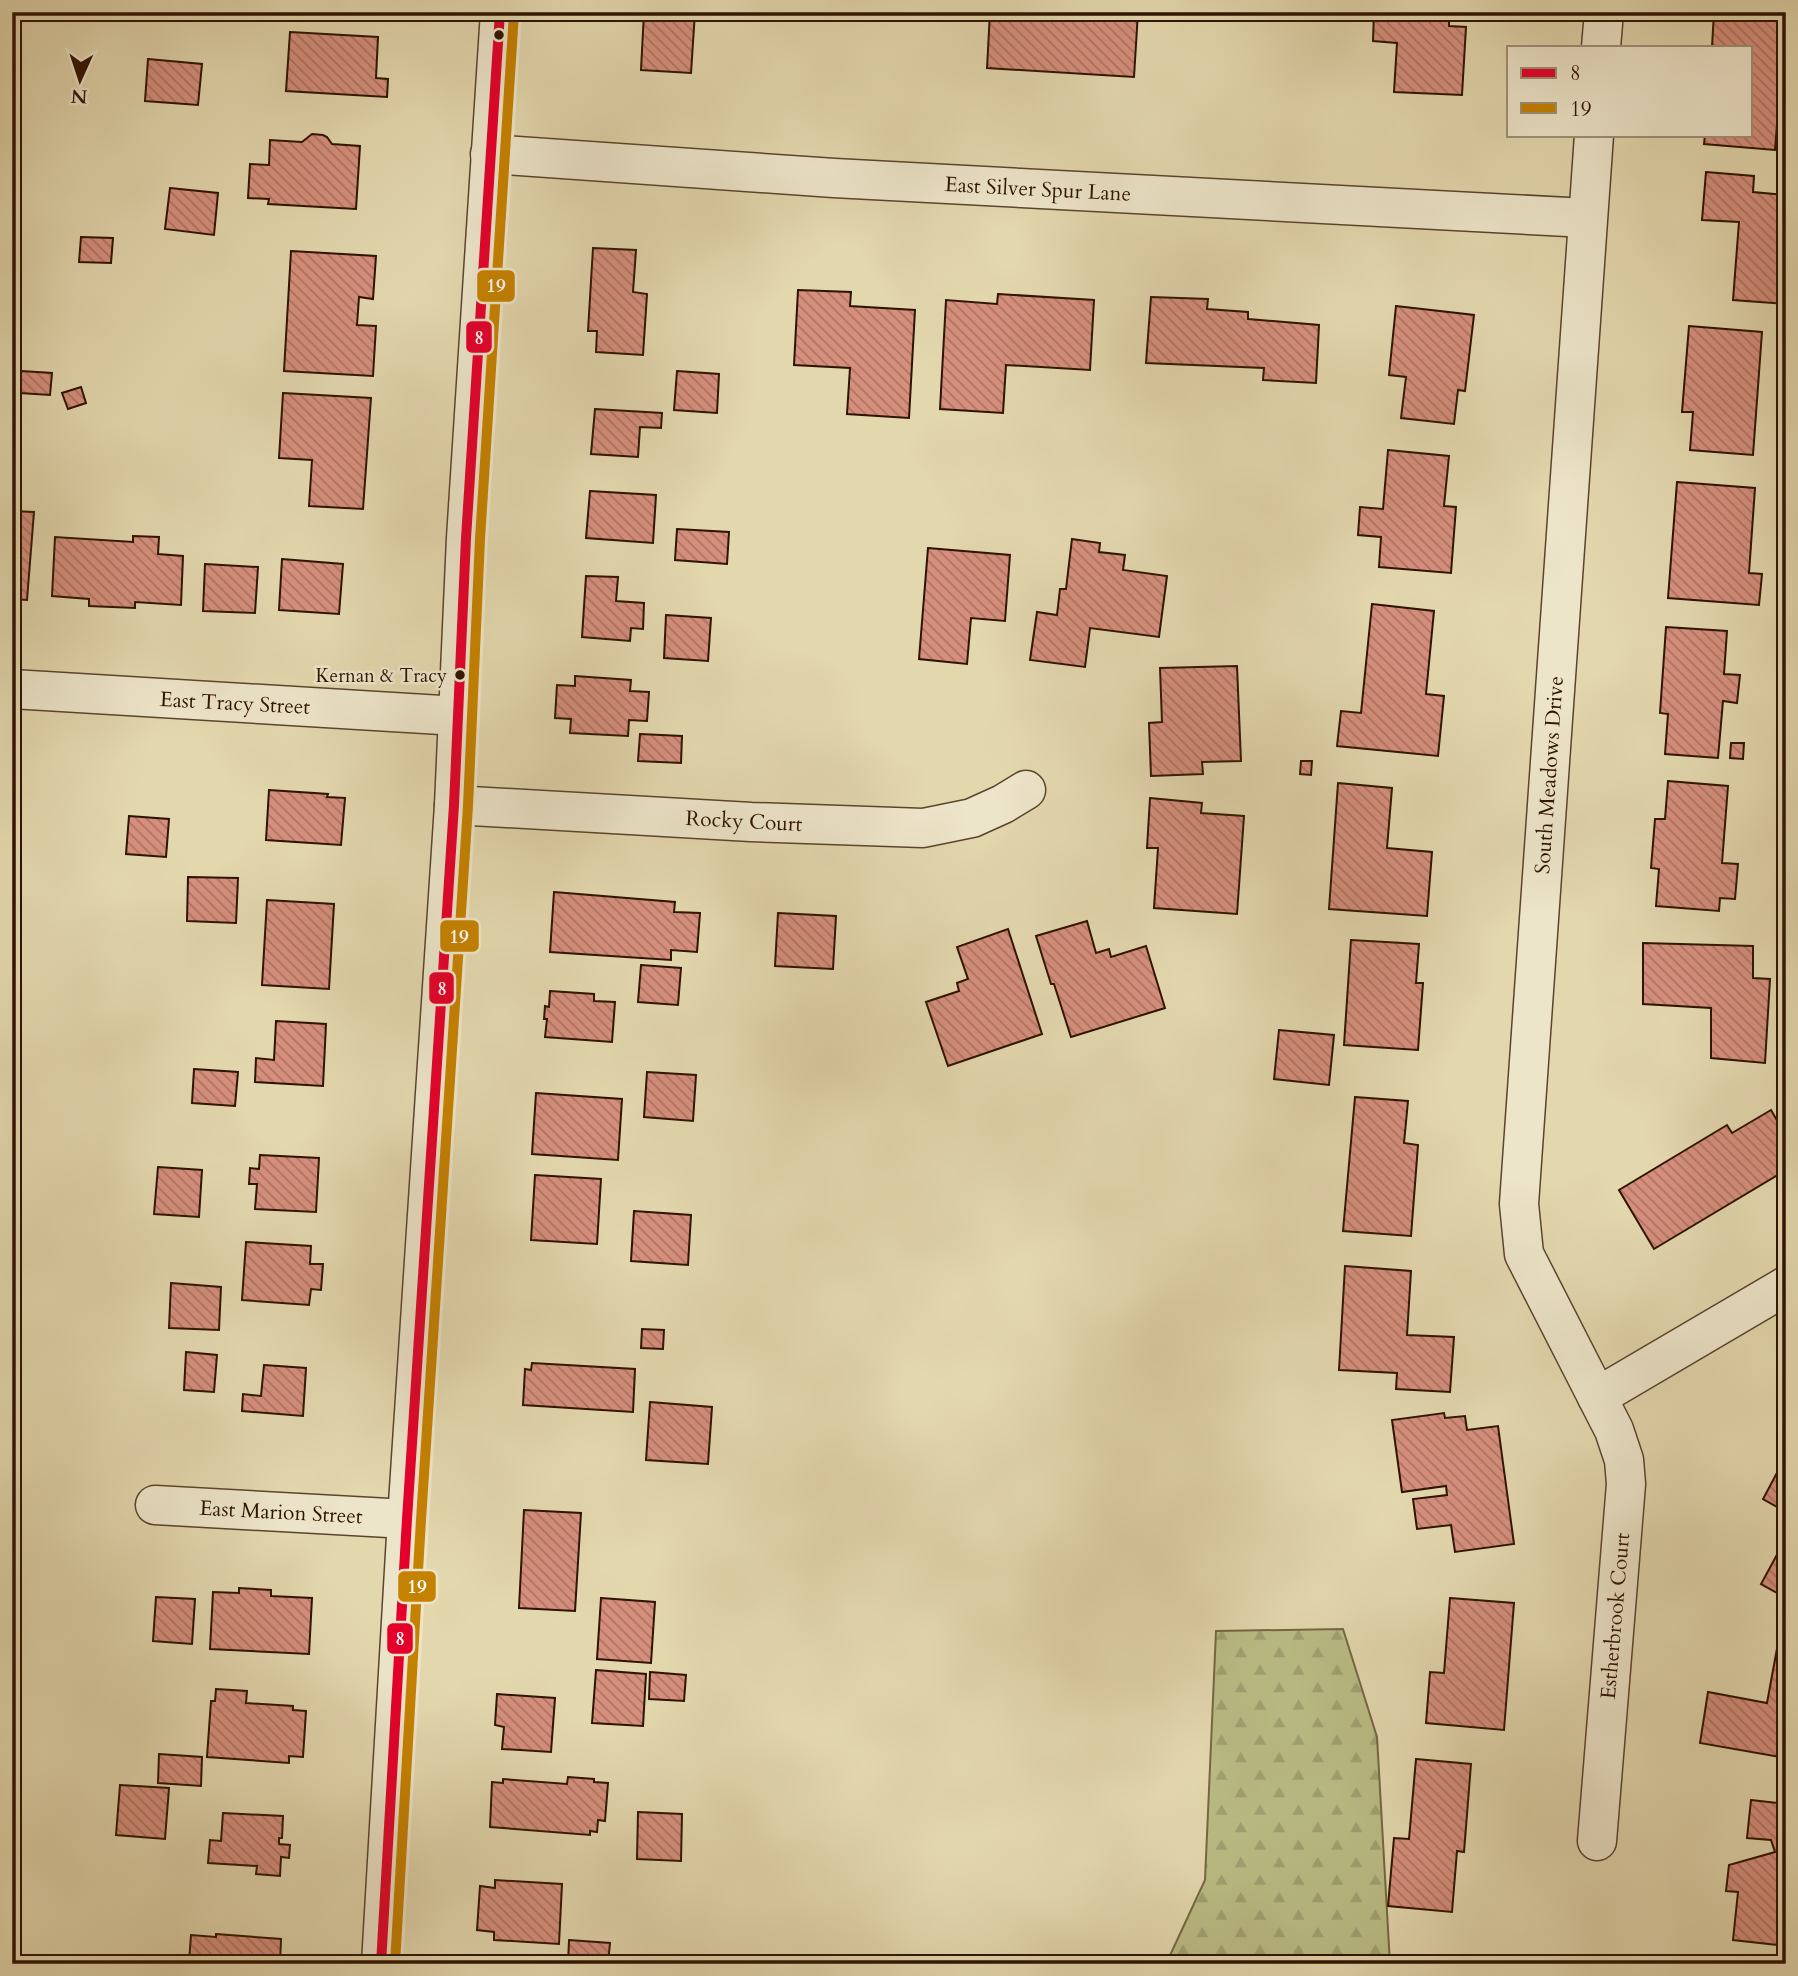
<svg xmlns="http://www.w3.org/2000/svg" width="1798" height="1976" font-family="Cardo,serif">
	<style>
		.forest { fill: url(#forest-firs); stroke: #746842; stroke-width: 2 }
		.building { fill: url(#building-back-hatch); stroke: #2e1300; stroke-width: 2 }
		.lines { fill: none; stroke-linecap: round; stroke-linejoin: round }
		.street-casing { stroke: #5b442c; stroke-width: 41 }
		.street { stroke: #ede5ca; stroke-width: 38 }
		.bus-1-casing { stroke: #ede5ca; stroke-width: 16 }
		.bus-2-casing { stroke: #ede5ca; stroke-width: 16 }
		.bus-1 { stroke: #e4002b; stroke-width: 10 }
		.bus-2 { stroke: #c58100; stroke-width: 10 }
		.bus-dot { fill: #2e1300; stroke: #ede5ca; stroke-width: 2.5 }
		.labels { text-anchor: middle; stroke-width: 5; stroke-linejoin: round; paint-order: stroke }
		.bus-label { font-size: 19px; fill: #2e1300; stroke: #ede5ca; text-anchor: end }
		.street-label { font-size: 21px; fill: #2e1300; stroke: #ede5ca }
		.line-badge { stroke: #ede5ca; stroke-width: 2.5 }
		.badge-label { font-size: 19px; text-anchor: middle; font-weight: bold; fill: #fff }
	</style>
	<defs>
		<pattern id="forest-firs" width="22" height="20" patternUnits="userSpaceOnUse" patternTransform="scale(1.75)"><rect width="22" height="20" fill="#babc85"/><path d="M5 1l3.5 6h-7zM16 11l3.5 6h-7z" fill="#a0a171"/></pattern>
		<pattern id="building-back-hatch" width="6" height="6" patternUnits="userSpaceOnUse" patternTransform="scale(1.75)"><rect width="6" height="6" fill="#d68f7d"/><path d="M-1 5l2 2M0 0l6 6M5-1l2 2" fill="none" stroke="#ae7464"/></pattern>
	</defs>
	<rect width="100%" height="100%" fill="#e3d7ae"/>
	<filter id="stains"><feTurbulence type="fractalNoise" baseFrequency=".00286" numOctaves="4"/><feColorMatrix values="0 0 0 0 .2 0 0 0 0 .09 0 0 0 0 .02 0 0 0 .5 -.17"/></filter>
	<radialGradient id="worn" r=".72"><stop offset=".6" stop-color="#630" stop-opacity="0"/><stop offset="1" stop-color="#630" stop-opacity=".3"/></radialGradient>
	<!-- forest -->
	<path class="forest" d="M1343,1629l34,108 13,227h-224l39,-84 11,-249z"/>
	<!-- building -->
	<g class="building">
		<path d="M644,12h51l-4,61 -50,-3z"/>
		<path d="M990,12h148l-4,65 -147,-9z"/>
		<path d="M1374,12h75v14l17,1 -4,68 -68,-3 3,-49 -24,-2z"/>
		<path d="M1714,12h72l-11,138 -71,-6 1,-9h46v-88h-39z"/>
		<path d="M290,32l88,5 -2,41 12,1 -1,18 -101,-6z"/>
		<path d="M148,59l54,5 -4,41 -53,-4z"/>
		<path d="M312,134l11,1 4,2 5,7 28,2 -4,63 -88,-5 1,-5 -21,-1 2,-34 19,1 1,-25 32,2z"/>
		<path d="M1706,172l48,4 -1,16 33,3v109l-53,-4 6,-78 -37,-2z"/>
		<path d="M170,188l48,5 -4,42 -49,-6z"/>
		<path d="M81,237l32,1 -2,25 -32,-1z"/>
		<path d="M593,248l43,2 -3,42 14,2 -4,61 -47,-3 1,-21h-9z"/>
		<path d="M291,251l85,5 -3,43 -14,-2 -2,28 19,1 -3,50 -89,-5z"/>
		<path d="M798,290l53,2 -1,14 65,4 -6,108 -62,-4 3,-46 -56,-3z"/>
		<path d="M998,294l96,6 -4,70 -84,-5 -3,48 -63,-4 6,-109 51,4z"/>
		<path d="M1151,297l57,2 -1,10 41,3v7l71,6 -3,58 -53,-3 1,-12 -118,-5z"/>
		<path d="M1396,306l78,9 -9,76 -7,-1 -4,34 -53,-6 5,-41 -17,-2z"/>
		<path d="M1689,326l73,6 -9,123 -63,-5 3,-38h-11z"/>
		<path d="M21,371l31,2 -2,22 -30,-2z"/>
		<path d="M677,371l42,3 -2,39 -43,-3z"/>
		<path d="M81,387l5,16 -18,6 -6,-16z"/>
		<path d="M283,393l88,5 -8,111 -54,-3 3,-46 -33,-2z"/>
		<path d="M595,409l67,4 -1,15 -21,-1 -2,30 -47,-3z"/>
		<path d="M1388,450l61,6 -5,50 12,1 -5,66 -72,-6 2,-30 -23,-2 2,-28 23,2z"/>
		<path d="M1677,482l78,6 -6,85 13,1 -3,31 -91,-7z"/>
		<path d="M590,491l66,4 -3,48 -67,-5z"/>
		<path d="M12,511l22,1 -7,88 -15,-1z"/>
		<path d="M677,529l52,3 -2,32 -52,-4z"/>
		<path d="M133,536l26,1 -1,17 25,2 -2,49 -46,-3v6l-46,-2v-7l-37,-3 3,-59 78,5z"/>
		<path d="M1072,539l28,4 -1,9 26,3 -2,15 44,6 -8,61 -69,-9 -5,39 -55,-7 7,-48 20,3 3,-26h6z"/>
		<path d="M928,548l82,7 -5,66 -34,-3 -4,46 -48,-5z"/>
		<path d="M282,559l61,5 -4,50 -60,-4z"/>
		<path d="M205,564l53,3 -3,46 -52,-2z"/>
		<path d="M586,576l32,1 -2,24 28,2 -1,26 -12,-1 -1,13 -48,-4z"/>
		<path d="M1372,604l62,7 -8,83 18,2 -6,60 -101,-10 4,-35 20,2z"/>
		<path d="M666,615l45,3 -3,43 -44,-3z"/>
		<path d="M1666,627l61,4 -3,43 16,1 -3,28 -14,-2 -5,57 -53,-4 3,-40 -8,-1z"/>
		<path d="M1237,666l4,95 -39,1 1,12 -52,2 -2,-53 13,-1 -2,-54z"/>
		<path d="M575,676l56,4 -1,11 19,1 -2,29 -18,-1 -1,16 -58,-3 1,-14 -16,-1 2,-33 18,1z"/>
		<path d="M640,734l42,2 -1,27 -43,-2z"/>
		<path d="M1731,743h13l-1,16 -13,-1z"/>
		<path d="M1301,761h11l-1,14 -11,-1z"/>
		<path d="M1668,781l60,5 -6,77 16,1 -3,35 -15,-1 -1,13 -63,-5 3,-37 -8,-1 4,-49h10z"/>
		<path d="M1338,783l54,5 -5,60 45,4 -5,64 -98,-7z"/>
		<path d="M269,790l59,4 -1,3 18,1 -4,47 -75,-5z"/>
		<path d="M1150,798l52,5 -1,10 43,3 -7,98 -83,-6 4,-60h-11z"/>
		<path d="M129,816l40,3 -3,38 -40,-3z"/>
		<path d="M188,877l50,1 -2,45 -49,-2z"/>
		<path d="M554,892l121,10 -1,10 26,1 -3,39 -26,-2v10l-121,-8z"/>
		<path d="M267,900l67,4 -5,85 -67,-4z"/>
		<path d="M778,913l58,3 -3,53 -58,-3z"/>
		<path d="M1087,921l9,32 13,-4 2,8 35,-11 19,62 -94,29 -17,-53h-3l-15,-48z"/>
		<path d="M1008,929l34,105 -94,32 -22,-64 33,-11 -2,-8 11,-4 -11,-32z"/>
		<path d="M1351,940l68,4 -3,39h7l-5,67 -74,-5z"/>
		<path d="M1643,943l110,3v32l17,1 -5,84 -54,-5v-50l-68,-4z"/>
		<path d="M641,965l40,3 -3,37 -40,-3z"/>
		<path d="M550,991l44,3v7l21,1 -3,40 -67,-5 2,-18h-3l1,-13 4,1z"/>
		<path d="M276,1021l50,3 -3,62 -68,-4 1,-24 18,2z"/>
		<path d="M1279,1030l55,5 -5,50 -55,-6z"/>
		<path d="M194,1069l44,3 -3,34 -43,-3z"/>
		<path d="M647,1072l49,3 -3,46 -49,-4z"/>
		<path d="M536,1093l86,6 -4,61 -86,-6z"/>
		<path d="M1355,1097l53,4 -4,42 14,2 -7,91 -68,-5z"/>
		<path d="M1771,1110l15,26v34l-132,79 -35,-59 108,-65 5,8z"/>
		<path d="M260,1155l59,3 -3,54 -61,-3 2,-25h-8l1,-16 9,1z"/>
		<path d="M158,1167l44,3 -3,47 -45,-3z"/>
		<path d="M535,1175l66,4 -4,65 -66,-4z"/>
		<path d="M634,1211l57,4 -3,50 -57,-4z"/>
		<path d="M246,1242l65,4 -1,18h13l-2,26 -10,-1 -2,16 -67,-5z"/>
		<path d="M1345,1266l66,5 -4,64 47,2 -4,55 -54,-3 1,-16 -58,-3z"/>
		<path d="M171,1283l50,4 -2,43 -50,-2z"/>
		<path d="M642,1329l22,1 -1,19 -22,-1z"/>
		<path d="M186,1352l31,3 -3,37 -30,-2z"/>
		<path d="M532,1363l103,6 -2,43 -110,-7 2,-36 6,1z"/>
		<path d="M264,1365l42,3 -3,48 -61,-5 1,-17 18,2z"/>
		<path d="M650,1402l62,5 -4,57 -62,-4z"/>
		<path d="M1444,1413l1,5 20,-2 2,14 31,-4 16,118 -59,8 -4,-27 -34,4 -4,-30 34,-4 -1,-9 -44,6 -10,-72z"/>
		<path d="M1786,1456v56l-23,-13z"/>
		<path d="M524,1510l57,3 -6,98 -56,-3z"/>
		<path d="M1786,1538v60l-25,-14z"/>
		<path d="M239,1588l32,2v6l41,2 -3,56 -99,-5 3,-57 26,1z"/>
		<path d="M156,1597l39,2 -3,45 -39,-3z"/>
		<path d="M601,1598l54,4 -4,61 -54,-4z"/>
		<path d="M1450,1598l64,5 -10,127 -78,-7 4,-51 14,1z"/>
		<path d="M1778,1643l8,1v114l-86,-15 8,-51 59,11z"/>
		<path d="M596,1670l50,4 -3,52 -51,-3z"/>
		<path d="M650,1672l36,3 -2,26 -35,-2z"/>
		<path d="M216,1689l31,2 -1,12 47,3v4l13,1 -3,46 -14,-1v7l-82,-6 4,-56h4z"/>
		<path d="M497,1694l58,4 -4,54 -49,-3 2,-22 -9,-2z"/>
		<path d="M159,1754l43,3 -1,29 -43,-3z"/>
		<path d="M1416,1759l55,5 -7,88 -7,-1 -5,61 -64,-6 6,-68 15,1z"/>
		<path d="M568,1777l26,2v3l14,1 -3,38 -7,-1 -1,12 -7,-1v4l-100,-8 2,-45 11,1v-4l64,5z"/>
		<path d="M120,1785l49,3 -4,51 -49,-4z"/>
		<path d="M1751,1800l35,4v142l-53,-6 5,-48 -12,-1 3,-26 46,-13 -4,-12 -24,-2z"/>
		<path d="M638,1812l44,2 -1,47 -44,-2z"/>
		<path d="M223,1813l60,3 -1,22h-3v6l11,1 -1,13 -8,-1 -1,19 -24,-2 1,-8 -49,-3 2,-23 11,1z"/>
		<path d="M495,1880l67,4 -3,60 -65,-4v-8l-17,-2 3,-44 15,2z"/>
		<path d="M216,1934l65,5 -1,25h-66l-25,-2 2,-27 25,2z"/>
		<path d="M569,1940l41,3 -2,21h-40z"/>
	</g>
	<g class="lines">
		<!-- street casing -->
		<g class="street-casing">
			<g id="street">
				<path d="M1601,47l3,-35"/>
				<path d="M1594,135l-75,1069 5,50 90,176 10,30 2,24 -29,357"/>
				<path d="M490,154l344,24 753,40"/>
				<path d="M12,689l446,27"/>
				<path d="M454,805l297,17 172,6 49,-10 31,-14 23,-14"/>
				<path d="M1597,1397l189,-111"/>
				<path d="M155,1505l252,14"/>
				<path d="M381,1964l26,-445 47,-714 12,-267 34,-526"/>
			</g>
		</g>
		<!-- street -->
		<use href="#street" class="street"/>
		<!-- bus-1 casing -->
		<g class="bus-1-casing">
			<path id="bus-1" d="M381,1964l26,-445 47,-714 12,-267 34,-526"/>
		</g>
		<!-- bus-2 casing -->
		<g class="bus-2-casing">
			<path id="bus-2" d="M395,1964l26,-444 47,-714 12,-267 34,-526"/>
		</g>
		<!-- bus-1 -->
		<use href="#bus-1" class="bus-1"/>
		<!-- bus-2 -->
		<use href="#bus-2" class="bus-2"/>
	</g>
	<!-- markers -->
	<g class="bus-dot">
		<circle cx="499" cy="35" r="6"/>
		<circle cx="460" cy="675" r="6"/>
	</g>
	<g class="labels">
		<!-- bus labels -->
		<g class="bus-label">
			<text x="447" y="682">Kernan &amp; Tracy</text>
		</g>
		<!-- street labels -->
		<g class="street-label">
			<text transform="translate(1038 189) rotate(3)" y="7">East Silver Spur Lane</text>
			<text transform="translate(235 703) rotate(3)" y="7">East Tracy Street</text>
			<text transform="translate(1549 775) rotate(-86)" y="7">South Meadows Drive</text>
			<text transform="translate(744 821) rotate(3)" y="7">Rocky Court</text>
			<text transform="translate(281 1512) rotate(3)" y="7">East Marion Street</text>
			<text transform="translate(1615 1616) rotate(-85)" y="7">Estherbrook Court</text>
		</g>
	</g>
	<g class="line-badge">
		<rect x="476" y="269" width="40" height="34" rx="7" fill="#c58100"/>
		<rect x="465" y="320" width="28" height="34" rx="7" fill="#e4002b"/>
		<rect x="439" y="919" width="41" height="34" rx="7" fill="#c58100"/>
		<rect x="428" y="971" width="27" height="34" rx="7" fill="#e4002b"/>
		<rect x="397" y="1570" width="40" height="33" rx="7" fill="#c58100"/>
		<rect x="386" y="1622" width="28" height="33" rx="7" fill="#e4002b"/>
	</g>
	<g class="badge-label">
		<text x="496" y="292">19</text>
		<text x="479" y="344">8</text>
		<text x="459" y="943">19</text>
		<text x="442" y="995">8</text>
		<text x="417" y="1593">19</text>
		<text x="400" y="1645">8</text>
	</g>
	<!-- margin -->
	<rect width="1798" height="1976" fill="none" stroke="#e3d7ae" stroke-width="42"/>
	<rect x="14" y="14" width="1770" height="1948" fill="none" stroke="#2e1300" stroke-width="3.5"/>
	<rect x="21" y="21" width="1756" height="1934" fill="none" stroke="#2e1300" stroke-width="2"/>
	<!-- legend -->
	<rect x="1507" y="46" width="245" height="91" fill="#ede5ca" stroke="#a19179" stroke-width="2"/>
	<rect x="1521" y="68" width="35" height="10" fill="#e4002b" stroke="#a19179" stroke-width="2"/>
	<text x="1570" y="80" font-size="21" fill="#2e1300">8</text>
	<rect x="1521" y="103" width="35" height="10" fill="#c58100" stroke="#a19179" stroke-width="2"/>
	<text x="1570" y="116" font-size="21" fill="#2e1300">19</text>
	<!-- north arrow -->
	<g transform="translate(80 80) rotate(183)" stroke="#ede5ca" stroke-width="5" paint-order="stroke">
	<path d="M0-5L12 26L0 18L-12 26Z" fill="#2e1300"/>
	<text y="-10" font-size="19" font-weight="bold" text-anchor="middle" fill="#2e1300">N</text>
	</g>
	<rect width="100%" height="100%" filter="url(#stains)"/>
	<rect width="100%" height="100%" fill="url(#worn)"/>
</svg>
